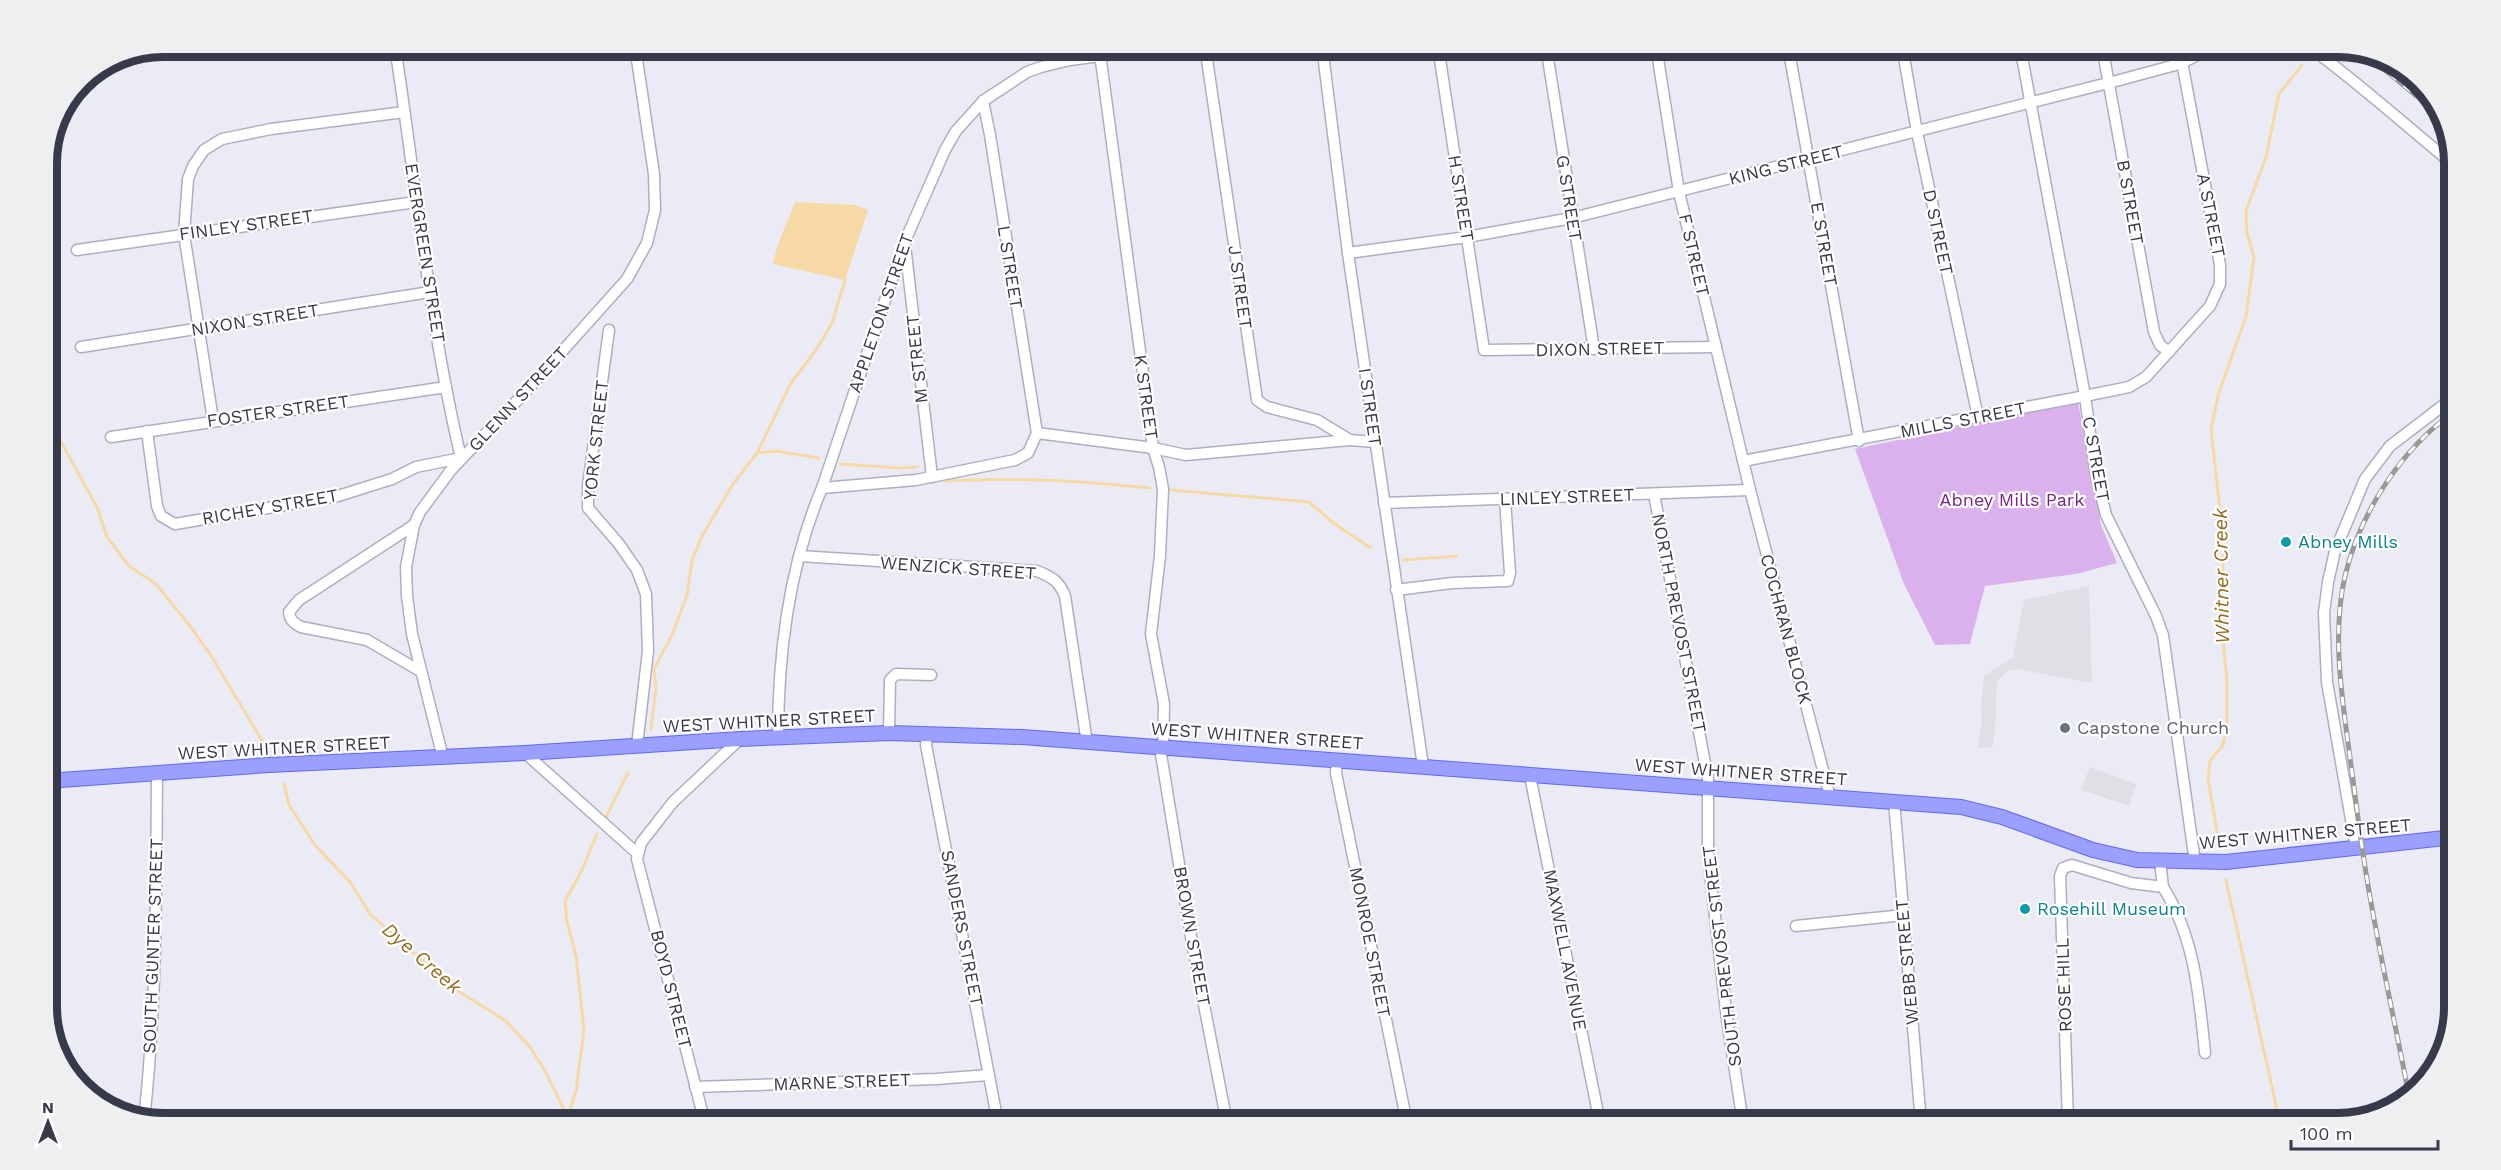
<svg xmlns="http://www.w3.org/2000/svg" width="2501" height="1170" font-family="'Work Sans',sans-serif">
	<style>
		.green { fill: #dab1ed }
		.parking { fill: #dfe0e5 }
		.water { fill: #f6d9a4 }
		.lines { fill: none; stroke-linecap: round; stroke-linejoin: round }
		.stream { stroke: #f6d9a4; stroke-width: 3 }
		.minor-casing { stroke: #acaec3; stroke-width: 13 }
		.major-casing { stroke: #626aed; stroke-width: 16 }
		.minor { stroke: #fff; stroke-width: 10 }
		.major { stroke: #9ba0ff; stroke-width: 14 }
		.rail-casing { stroke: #999; stroke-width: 5 }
		.rail { stroke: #fff; stroke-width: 3; stroke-dasharray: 9; stroke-linecap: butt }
		.culture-dot { fill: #0f9aa8; stroke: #fff; stroke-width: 2 }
		.worship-dot { fill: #6b7280; stroke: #fff; stroke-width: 2 }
		.labels { text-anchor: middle; stroke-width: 4.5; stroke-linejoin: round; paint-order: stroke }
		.street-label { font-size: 18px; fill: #373a4b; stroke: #fff }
		.park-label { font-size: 18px; fill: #762583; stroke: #fff }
		.culture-label { font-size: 18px; fill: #0d838f; stroke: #fff; text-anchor: start }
		.worship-label { font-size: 18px; fill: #5b616d; stroke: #fff; text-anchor: start }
		.water-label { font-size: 20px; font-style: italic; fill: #956e22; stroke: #fff }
		.rim { fill: none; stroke: #373a4b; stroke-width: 8 }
	</style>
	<rect width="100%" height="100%" fill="#ebebf6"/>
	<!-- green -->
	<path class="green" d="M2078,402l23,123 16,38 -41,11 -91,12 -15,58 -35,1 -31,-61 -49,-135z"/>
	<!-- parking -->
	<g class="parking">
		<path d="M2089,586l3,97 -74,-14 -10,2 -11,10 -2,53 -3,13 -14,1 4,-28 -1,-15 3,-29 29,-19 11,-57z"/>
		<path d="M2090,767l46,17 -7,22 -48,-16z"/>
	</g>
	<!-- water -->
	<path class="water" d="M795,202l60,3 13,5 -23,70 -72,-16 4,-17z"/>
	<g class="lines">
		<!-- stream -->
		<g class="stream">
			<path d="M47,407l8,24 43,78 9,28 22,29 27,18 31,38 23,32 59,98"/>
			<path d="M757,453l20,-2 41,7"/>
			<path d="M840,464l59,4 19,-1"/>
			<path d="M945,481c68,-4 137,0 205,7"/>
			<path d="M1171,490l138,12 27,23 35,23"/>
			<path d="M1403,560l54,-4"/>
			<path d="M651,729l5,-41 -2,-19 19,-36 14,-38 5,-35 10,-24 31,-52 24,-31 34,-70 27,-36 14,-24 13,-43"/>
			<path d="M284,784l5,21 26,40 35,37 20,32 85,75 51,32 24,26 15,24 22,45 2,7"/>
			<path d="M606,817l22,-44"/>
			<path d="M2220,848l-12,-69 2,-18 13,-16 4,-19v-45l-7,-70 4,-65 -13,-117 8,-37 27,-75 8,-60 -7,-24 -1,-22 20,-54 13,-63 23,-29"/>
			<path d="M2226,880l54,243"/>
			<path d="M568,1115l8,-24 8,-61 -8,-74 -9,-34 -2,-21 16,-29 16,-38"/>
		</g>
		<!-- minor casing -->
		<g class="minor-casing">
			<g id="minor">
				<path d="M395,46c21,138 34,277 66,412"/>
				<path d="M1099,46l54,402 6,19 4,22 -3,67 -9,78 13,70 -1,44"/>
				<path d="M1205,46l52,354 10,7 50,13 33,20 25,2"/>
				<path d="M1322,46l26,207 75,513"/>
				<path d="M1438,46l46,304 232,-3"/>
				<path d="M1546,46l48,303"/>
				<path d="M1656,46l23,146 71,298 80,307"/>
				<path d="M1788,46l71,395"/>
				<path d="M1902,46l15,86 61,285"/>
				<path d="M2020,46l65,350 10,74 11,45 50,101 7,19 32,227"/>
				<path d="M2102,46l52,286 6,13 9,7"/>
				<path d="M2308,46c51,37 97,79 146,119"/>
				<path d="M983,101l7,34 47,298"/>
				<path d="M905,245l27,232"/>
				<path d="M77,250l339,-48"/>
				<path d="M1348,253l119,-16 105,-19 544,-137 63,-17 38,-18"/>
				<path d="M609,330l-21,156v22l31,36 18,26 9,24 2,57 -11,95"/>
				<path d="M81,347l349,-55"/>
				<path d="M213,420l-29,-186 4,-55 5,-13 11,-16 18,-11 49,-10 133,-17"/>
				<path d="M147,431l10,75 4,10 14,8 163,-28 54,-17 24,-12 45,-9"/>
				<path d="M111,437l335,-50"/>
				<path d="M1743,461l342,-65 44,-9 17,-10 64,-71 10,-22v-19l-38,-203"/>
				<path d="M822,488l94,-8 99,-20 13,-7 9,-20 116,15 33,7 164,-15"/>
				<path d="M1654,494l54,285v77l19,163 16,104"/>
				<path d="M1384,503l366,-13"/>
				<path d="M414,525l-115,75 -10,12c1,9 5,11 12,15l66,13 53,31"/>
				<path d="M799,556l238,15c15,6 22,10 28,25l22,147"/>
				<path d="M1396,590l56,-7 56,-2 2,-8 -5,-74"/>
				<path d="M889,733l1,-53 6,-6 35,1"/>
				<path d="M927,733l-1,12 72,378"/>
				<path d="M778,738c0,-84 11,-172 44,-250l83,-247 40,-91 11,-19 27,-30 44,-29 14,-5 29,-7 104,-14"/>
				<path d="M1160,748l32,195 35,180"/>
				<path d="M525,753l113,101"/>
				<path d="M443,758l-31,-124 -5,-38 -1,-29 8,-42 6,-13 31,-42 81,-85 95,-106 20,-36 8,-33 -1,-36 -19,-128"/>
				<path d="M1337,760l-1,13 71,350"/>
				<path d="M1530,776l70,347"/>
				<path d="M1894,801l27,322"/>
				<path d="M2356,848l-29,-166 -3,-69 4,-31 7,-31 30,-72 25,-33 64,-49"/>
				<path d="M2163,887c32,51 36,108 42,166"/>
				<path d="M1796,926l108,-11"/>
				<path d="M47,981l3,-4 2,-33 -3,-163"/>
				<path d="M695,1087l241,-8 53,-4"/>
				<path d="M144,1120c13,-116 12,-231 13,-347"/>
				<path d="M705,1123l-68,-264 4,-16 32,-41 67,-63"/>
				<path d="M2068,1123l-8,-247 3,-8 9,-3 59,18 32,4 -3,-26"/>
			</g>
		</g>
		<!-- major casing -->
		<g class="major-casing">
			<path id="major" d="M47,781l222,-16 256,-12 215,-14 149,-6 133,4 939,70 41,10 91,33 44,10 89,2 228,-25"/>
		</g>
		<!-- minor -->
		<use href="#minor" class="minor"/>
		<!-- major -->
		<use href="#major" class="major"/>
		<!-- rail casing -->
		<g class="rail-casing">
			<g id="rail">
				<path d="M2362,51l79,65"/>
				<path d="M2409,1096c-14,-74 -31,-148 -43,-223 -6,-36 -10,-72 -15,-108 -8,-62 -20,-127 -6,-189 15,-63 56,-127 109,-164"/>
			</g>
		</g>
		<!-- rail -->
		<use href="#rail" class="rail"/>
	</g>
	<!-- markers -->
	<g class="culture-dot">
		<circle cx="2286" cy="542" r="6"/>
		<circle cx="2025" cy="909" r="6"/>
	</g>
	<circle class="worship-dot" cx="2065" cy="728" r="6"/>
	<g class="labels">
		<!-- street labels -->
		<g class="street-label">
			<text transform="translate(1786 165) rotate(-14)" y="6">KING STREET</text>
			<text transform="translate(1461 198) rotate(81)" y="6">H STREET</text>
			<text transform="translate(1569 198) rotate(81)" y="6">G STREET</text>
			<text transform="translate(2130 202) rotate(80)" y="6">B STREET</text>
			<text transform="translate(2211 215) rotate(79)" y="6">A STREET</text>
			<text transform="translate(246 225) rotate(-8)" y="6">FINLEY STREET</text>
			<text transform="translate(1938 232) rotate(78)" y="6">D STREET</text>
			<text transform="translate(1824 244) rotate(80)" y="6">E STREET</text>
			<text transform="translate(425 253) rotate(81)" y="6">EVERGREEN STREET</text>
			<text transform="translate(1694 255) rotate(77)" y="6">F STREET</text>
			<text transform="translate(1010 267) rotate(81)" y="6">L STREET</text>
			<text transform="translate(1240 287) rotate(82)" y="6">J STREET</text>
			<text transform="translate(881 313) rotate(-71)" y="6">APPLETON STREET</text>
			<text transform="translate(255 320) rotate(-9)" y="6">NIXON STREET</text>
			<text transform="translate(1600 349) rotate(-1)" y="6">DIXON STREET</text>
			<text transform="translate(917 359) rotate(-96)" y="6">M STREET</text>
			<text transform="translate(1146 397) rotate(82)" y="6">K STREET</text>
			<text transform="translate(518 399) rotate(-47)" y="6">GLENN STREET</text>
			<text transform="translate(1370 407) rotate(82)" y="6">I STREET</text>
			<text transform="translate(278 411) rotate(-8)" y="6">FOSTER STREET</text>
			<text transform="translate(1963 420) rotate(-11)" y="6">MILLS STREET</text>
			<text transform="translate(596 440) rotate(-84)" y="6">YORK STREET</text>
			<text transform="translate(2096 459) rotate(80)" y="6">C STREET</text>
			<text transform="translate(1567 497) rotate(-2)" y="6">LINLEY STREET</text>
			<text transform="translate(270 507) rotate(-10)" y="6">RICHEY STREET</text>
			<text transform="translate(958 568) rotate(4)" y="6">WENZICK STREET</text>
			<text transform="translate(1679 623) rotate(79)" y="6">NORTH PREVOST STREET</text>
			<text transform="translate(1786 629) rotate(75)" y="6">COCHRAN BLOCK</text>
			<text transform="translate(769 721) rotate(-3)" y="6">WEST WHITNER STREET</text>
			<text transform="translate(1257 736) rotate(4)" y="6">WEST WHITNER STREET</text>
			<text transform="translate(284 748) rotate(-3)" y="6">WEST WHITNER STREET</text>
			<text transform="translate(1741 772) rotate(4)" y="6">WEST WHITNER STREET</text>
			<text transform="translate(2305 834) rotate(-5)" y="6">WEST WHITNER STREET</text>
			<text transform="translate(962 928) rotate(79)" y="6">SANDERS STREET</text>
			<text transform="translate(1192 936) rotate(80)" y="6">BROWN STREET</text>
			<text transform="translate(1370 942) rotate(79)" y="6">MONROE STREET</text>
			<text transform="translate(153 946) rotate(-88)" y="6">SOUTH GUNTER STREET</text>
			<text transform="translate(1565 950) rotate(79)" y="6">MAXWELL AVENUE</text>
			<text transform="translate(1722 956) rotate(-97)" y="6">SOUTH PREVOST STREET</text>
			<text transform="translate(1907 962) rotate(-95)" y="6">WEBB STREET</text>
			<text transform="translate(2064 985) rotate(-92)" y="6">ROSE HILL</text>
			<text transform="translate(671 989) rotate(76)" y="6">BOYD STREET</text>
			<text transform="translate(842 1082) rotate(-2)" y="6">MARNE STREET</text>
		</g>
		<!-- park labels -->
		<g class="park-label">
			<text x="2012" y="506">Abney Mills Park</text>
		</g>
		<!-- culture labels -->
		<g class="culture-label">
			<text x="2298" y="548">Abney Mills</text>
			<text x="2037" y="915">Rosehill Museum</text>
		</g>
		<!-- worship labels -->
		<g class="worship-label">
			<text x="2077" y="734">Capstone Church</text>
		</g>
		<!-- water labels -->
		<g class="water-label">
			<text transform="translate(2221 576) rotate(-91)" y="7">Whitner Creek</text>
			<text transform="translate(422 958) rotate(41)" y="7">Dye Creek</text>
		</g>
	</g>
	<!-- crop -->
	<path d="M0 0H2501V1170H0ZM163 57H2338A106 106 0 0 1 2444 163V1007A106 106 0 0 1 2338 1113H163A106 106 0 0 1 57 1007V163A106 106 0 0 1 163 57Z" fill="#efeff1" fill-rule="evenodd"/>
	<path class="rim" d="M163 57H2338A106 106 0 0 1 2444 163V1007A106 106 0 0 1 2338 1113H163A106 106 0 0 1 57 1007V163A106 106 0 0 1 163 57Z"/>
	<!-- north arrow -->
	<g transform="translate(48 1122)" stroke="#ffffff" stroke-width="4.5" paint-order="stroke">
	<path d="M0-4.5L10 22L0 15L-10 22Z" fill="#373a4b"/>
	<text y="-9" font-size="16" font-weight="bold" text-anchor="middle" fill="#373a4b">N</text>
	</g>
	<!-- scale -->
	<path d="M2291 1140v9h147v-9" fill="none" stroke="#373a4b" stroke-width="3"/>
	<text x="2300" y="1140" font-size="18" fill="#373a4b" stroke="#ffffff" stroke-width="4.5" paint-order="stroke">100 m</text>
</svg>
